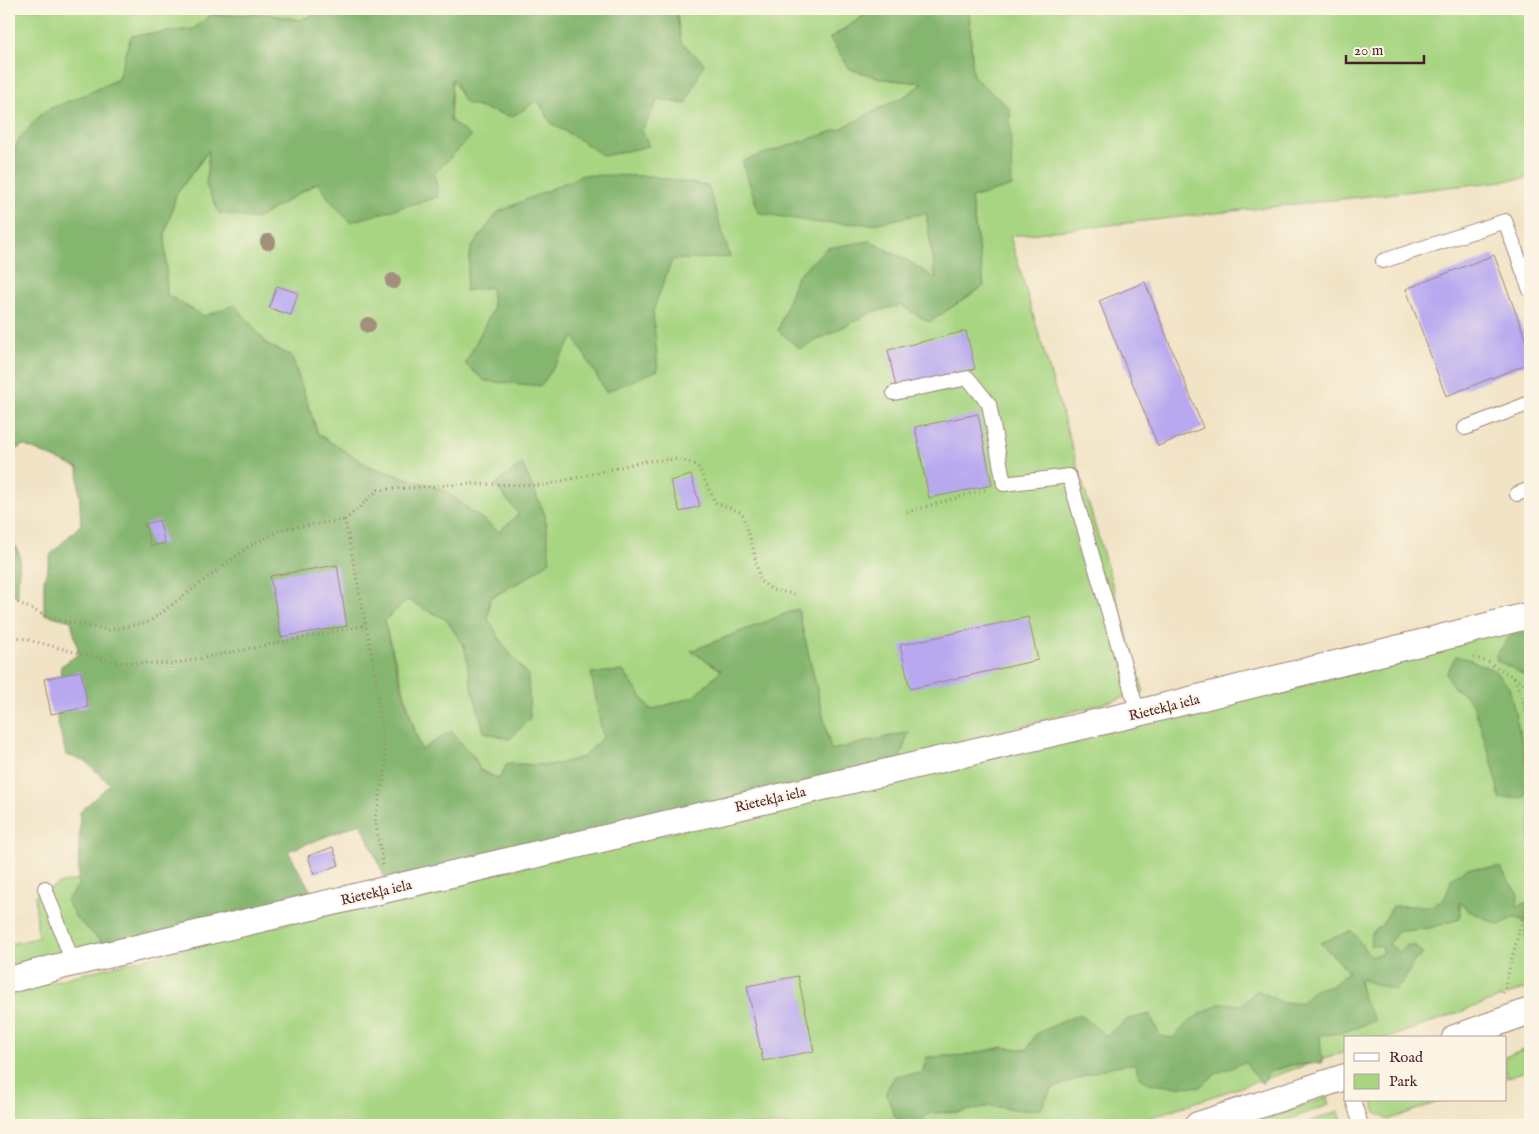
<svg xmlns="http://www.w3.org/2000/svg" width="1539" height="1134" font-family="'IM FELL English',serif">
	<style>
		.green { fill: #a7d582; stroke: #787a56 }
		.forest { fill: #85b670; stroke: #686a4e }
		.building { fill: #b7a8f0 }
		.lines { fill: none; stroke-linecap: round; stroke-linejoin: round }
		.lane-casing { stroke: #9e8178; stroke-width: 16 }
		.street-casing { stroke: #9e8178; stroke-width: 28 }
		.path { stroke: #9e8178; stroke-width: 3; stroke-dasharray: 1 4; stroke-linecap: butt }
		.lane { stroke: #fff; stroke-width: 14 }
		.street { stroke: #fff; stroke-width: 26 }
		.tree { fill: #a2907c }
		.labels { text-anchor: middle; stroke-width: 4; stroke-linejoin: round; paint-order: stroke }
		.street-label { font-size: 14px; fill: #4a1f2b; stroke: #fcf5e5 }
	</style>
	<rect width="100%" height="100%" fill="#fcf5e5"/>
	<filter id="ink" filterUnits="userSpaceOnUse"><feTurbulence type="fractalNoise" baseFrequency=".02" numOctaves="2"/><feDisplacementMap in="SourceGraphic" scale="10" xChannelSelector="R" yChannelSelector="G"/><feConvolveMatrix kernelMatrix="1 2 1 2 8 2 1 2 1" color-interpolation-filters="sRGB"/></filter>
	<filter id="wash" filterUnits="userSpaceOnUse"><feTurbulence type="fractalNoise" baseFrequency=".0096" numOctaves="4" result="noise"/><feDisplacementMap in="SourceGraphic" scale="20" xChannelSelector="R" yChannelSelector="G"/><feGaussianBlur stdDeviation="1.12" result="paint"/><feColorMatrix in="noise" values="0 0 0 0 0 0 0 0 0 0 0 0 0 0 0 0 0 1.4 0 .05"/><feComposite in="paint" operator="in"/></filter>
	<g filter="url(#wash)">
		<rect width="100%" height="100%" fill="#f1e3c5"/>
		<!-- green -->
		<g class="green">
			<path d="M25,9h305l-30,11 -34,-6 -55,1 -18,14 -62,7 -13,43 -31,15 -68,45 -10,24v-149z"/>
			<path d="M676,9h198l-44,29 20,31 33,10 41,4 -19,13 -65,33 -98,33 130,62 54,-11 10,67 -28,-19 -39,-20 -69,108 70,-36 31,-8 28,17 55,-36 -13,-88 39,-88 -37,-34 -4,-67h561v169l-520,58 134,456 -245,68 9,-28 -77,18 -33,-141 -106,42 29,19 -28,27 -42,13 -28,-39 -20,66 -20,20 -28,8 -48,-1 -8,16 -19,-10 -6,-14 -53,-5 -37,-130 23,-22 40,21 18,28 6,36 33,-38 -16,-27 1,-20 38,-21 18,-63 -23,-51 -27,21 24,29 -20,18 -55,-42 -74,-23 -52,-33 -27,-79 -22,-9 -12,-13 -53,-17 -37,-21 -2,-60 11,-40 34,-46 -4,36 50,34 63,-37 10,17 106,-26 36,-36 -21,-17 2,-43 86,23 13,23 24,14 67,-7 16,-31 28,5 -5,-62z"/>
			<path d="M1530,620v367l-143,51h-42v14l-218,73h-1118v-131l65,-18 337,-83 976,-227 17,-8 13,-10 11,8 93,-34z"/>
			<path d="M79,879v41l27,26 -97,22v-24l29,-6 -3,-42 24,-12z"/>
			<path d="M1530,1048v26l-2,-4 -23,8v-21z"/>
			<path d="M1327,1097l2,8 -56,20h-24z"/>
			<path d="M1374,1100h69l-55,20 -12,-8 -4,-8z"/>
			<path d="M1338,1111l5,11v3h-41z"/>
		</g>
		<!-- forest -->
		<g class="forest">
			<path d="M330,9h346l5,33 23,21 -18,41 -28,-5 -16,31 7,16 -45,10 -29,-19 -24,-14 -13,-23 -26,17 -47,-14 -13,-25 -2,42 21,17 -36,36 3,24 -88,25 -21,-23 -11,-17 -62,37 -37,-6 -13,-28 3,-35 -33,45 -11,40 2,60 37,21 31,-11 34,41 22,9 27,79 52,33 74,23 55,42 20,-18 -24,-29 27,-21 23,51 5,46 -23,17 -37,20 -2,21 16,27 24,30 2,43 -20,20 -26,-7 -13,-48 -6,-36 -18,-28 -40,-20 -23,21 22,82 15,47 30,-19 23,26 6,13 19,9 8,-15 48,1 28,-8 20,-20 -12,-64 32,-2 28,39 42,-13 28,-27 -30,-19 107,-42 33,141 78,-18 -10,28 -513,120 -25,-57 -73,28 26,46 -208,49 -30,-28 -10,-18 12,-14 2,-74 30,-28 -25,-23 -19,-6 -9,-36 4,-53 18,-12 -8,-33 -27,-7v-33l7,-27 30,-30 -3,-56 -55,-23 -14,9v-291l10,-24 25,-28 43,-17 31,-15 13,-43 62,-7 18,-14 55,-1 34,6z"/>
			<path d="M874,9h95l4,67 37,33 2,77 -41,12 13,88 -55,36 -28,-17 -31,8 -70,36 -22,-19 19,-54 30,-28 42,-7 39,20 28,18 -10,-66 -54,11 -53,-1 -60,-10 -17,-52 98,-32 65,-33 18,-13 -40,-4 -33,-10 -20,-30z"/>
			<path d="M583,175l67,1 58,10 22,71 -58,3 -19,51 5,59 -52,22 -32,-55 -33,49 -56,-5 -20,-17 28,-55 -2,-22 -26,4 6,-43 27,-36z"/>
			<path d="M9,531l11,25 -3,42 -8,-12z"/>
			<path d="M1530,617v61c-11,-5 -21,-13 -33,-17l-1,-6 25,-33z"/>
			<path d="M1456,656l15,4 24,11 14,16 20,86 -4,24 -25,2 -7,-33 -19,-59 -9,-12 -11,-7 -8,-14z"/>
			<path d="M1467,868h34c3,5 6,11 9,15 10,11 8,8 7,23l13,-4v41l-4,-3v-18l-11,-5 -16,8 -32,-15 -7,-8v17l-30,9 -33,4 -8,12 10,8 7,-7 10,1 7,9 -8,5 -10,19 -10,11 -36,-11 4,20 12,22 -34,12 -21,2 2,28 -30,2 -23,7 -7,12 -17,-22 -28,11 -17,14c-17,-2 -50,3 -61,-11 -2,-3 -2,-8 -3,-12 -30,0 -57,15 -85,25l-10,20 -19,1 -31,-4 -30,6 -31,1 -14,12h-6l-15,-8 -9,-25 9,-16 27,-3 5,-16 39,-2 37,-8 24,3 8,-15 9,-5 36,-16 26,22 22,-17 22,-5 10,22 13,2 17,-18 31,-17 20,2 17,-15 25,13 19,-1 13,-13 17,-3 16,-14 -8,-10 -20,-19 31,-12c9,7 11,19 21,25l11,-3 -3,-7 -10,-1 1,-12 10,-7 12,-20h37l15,-8 7,-20z"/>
		</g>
		<g id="blocks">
			<!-- building -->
			<g class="building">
				<path d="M1494,255l36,95v13l-84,33 -40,-107z"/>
				<path d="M1145,282l58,146 -45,18 -59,-145z"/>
				<path d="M277,286l21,7 -7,22 -22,-7z"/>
				<path d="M966,331l9,38 -79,18 -8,-37z"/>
				<path d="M978,414l14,71 -63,13 -14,-71z"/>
				<path d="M691,475l9,31 -20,6 -10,-31z"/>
				<path d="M159,520l6,23 -14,3 -6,-22z"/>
				<path d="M337,565l10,61 -66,11 -11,-61z"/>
				<path d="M1028,617l10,43 -128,29 -10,-44z"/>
				<path d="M81,671l7,36 -37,7 -7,-35z"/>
				<path d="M333,847l6,18 -25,9 -6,-18z"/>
				<path d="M798,976l16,75 -51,10 -16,-75z"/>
			</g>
		</g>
	</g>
	<g filter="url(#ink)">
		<use href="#blocks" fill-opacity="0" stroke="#9e8178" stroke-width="1"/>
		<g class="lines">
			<!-- lane casing -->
			<g class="lane-casing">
				<g id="lane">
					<path d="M1383,261l122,-40 25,69"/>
					<path d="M894,393l74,-15 21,26 15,80 65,-8 69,237"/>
					<path d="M1465,428l65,-25"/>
					<path d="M1517,494l13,-5"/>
					<path d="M45,888l28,75"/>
					<path d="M1353,1100l8,25"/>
				</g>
			</g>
			<!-- street casing -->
			<g class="street-casing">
				<g id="street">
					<path d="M9,980l64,-17 1065,-250 294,-73 98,-25"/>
					<path d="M1455,1038l75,-27"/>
					<path d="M1198,1125l147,-48"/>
				</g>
			</g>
			<!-- path -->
			<g class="path">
				<path d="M907,512l80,-23"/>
				<path d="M9,598l43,21 57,11 40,-8 99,-75 34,-18 63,-9"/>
				<path d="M9,635l105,27 59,2 193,-39"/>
				<path d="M1474,657l14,5 42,25"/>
				<path d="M1514,678l7,16 9,36"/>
				<path d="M383,865l-8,-46 11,-52 -12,-101 -29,-146 33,-30 87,-6 81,1 99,-24 33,-2 19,6 18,37 27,11 11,35 7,33 13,9 22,4"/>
				<path d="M1503,993l27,-104"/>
			</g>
			<!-- lane -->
			<use href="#lane" class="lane"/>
			<!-- street -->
			<use href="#street" class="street"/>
		</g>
		<!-- trees -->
		<g class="tree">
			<circle cx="268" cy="242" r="8"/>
			<circle cx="393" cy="281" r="8"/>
			<circle cx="368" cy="325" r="8"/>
		</g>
	</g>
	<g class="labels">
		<!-- street labels -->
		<g class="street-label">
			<text transform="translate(1164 707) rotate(-14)" y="5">Rietekļa iela</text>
			<text transform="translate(770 799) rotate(-13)" y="5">Rietekļa iela</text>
			<text transform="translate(376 892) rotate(-13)" y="5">Rietekļa iela</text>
		</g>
	</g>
	<!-- margin -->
	<rect width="1539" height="1134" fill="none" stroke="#fcf5e5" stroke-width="30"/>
	<!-- legend -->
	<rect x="1344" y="1036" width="162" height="65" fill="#fcf5e5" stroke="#b59f9b"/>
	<rect x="1354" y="1053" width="25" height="8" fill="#ffffff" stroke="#b59f9b"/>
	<text x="1389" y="1062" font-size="15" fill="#4a1f2b">Road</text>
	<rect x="1354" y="1074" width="25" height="15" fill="#a7d582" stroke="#b59f9b"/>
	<text x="1389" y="1086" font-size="15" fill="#4a1f2b">Park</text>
	<!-- scale -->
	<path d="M1346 55v8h78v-8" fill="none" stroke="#4a1f2b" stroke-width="2.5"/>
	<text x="1354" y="55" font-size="15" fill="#4a1f2b" stroke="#fcf5e5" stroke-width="4" paint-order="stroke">20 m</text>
</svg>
